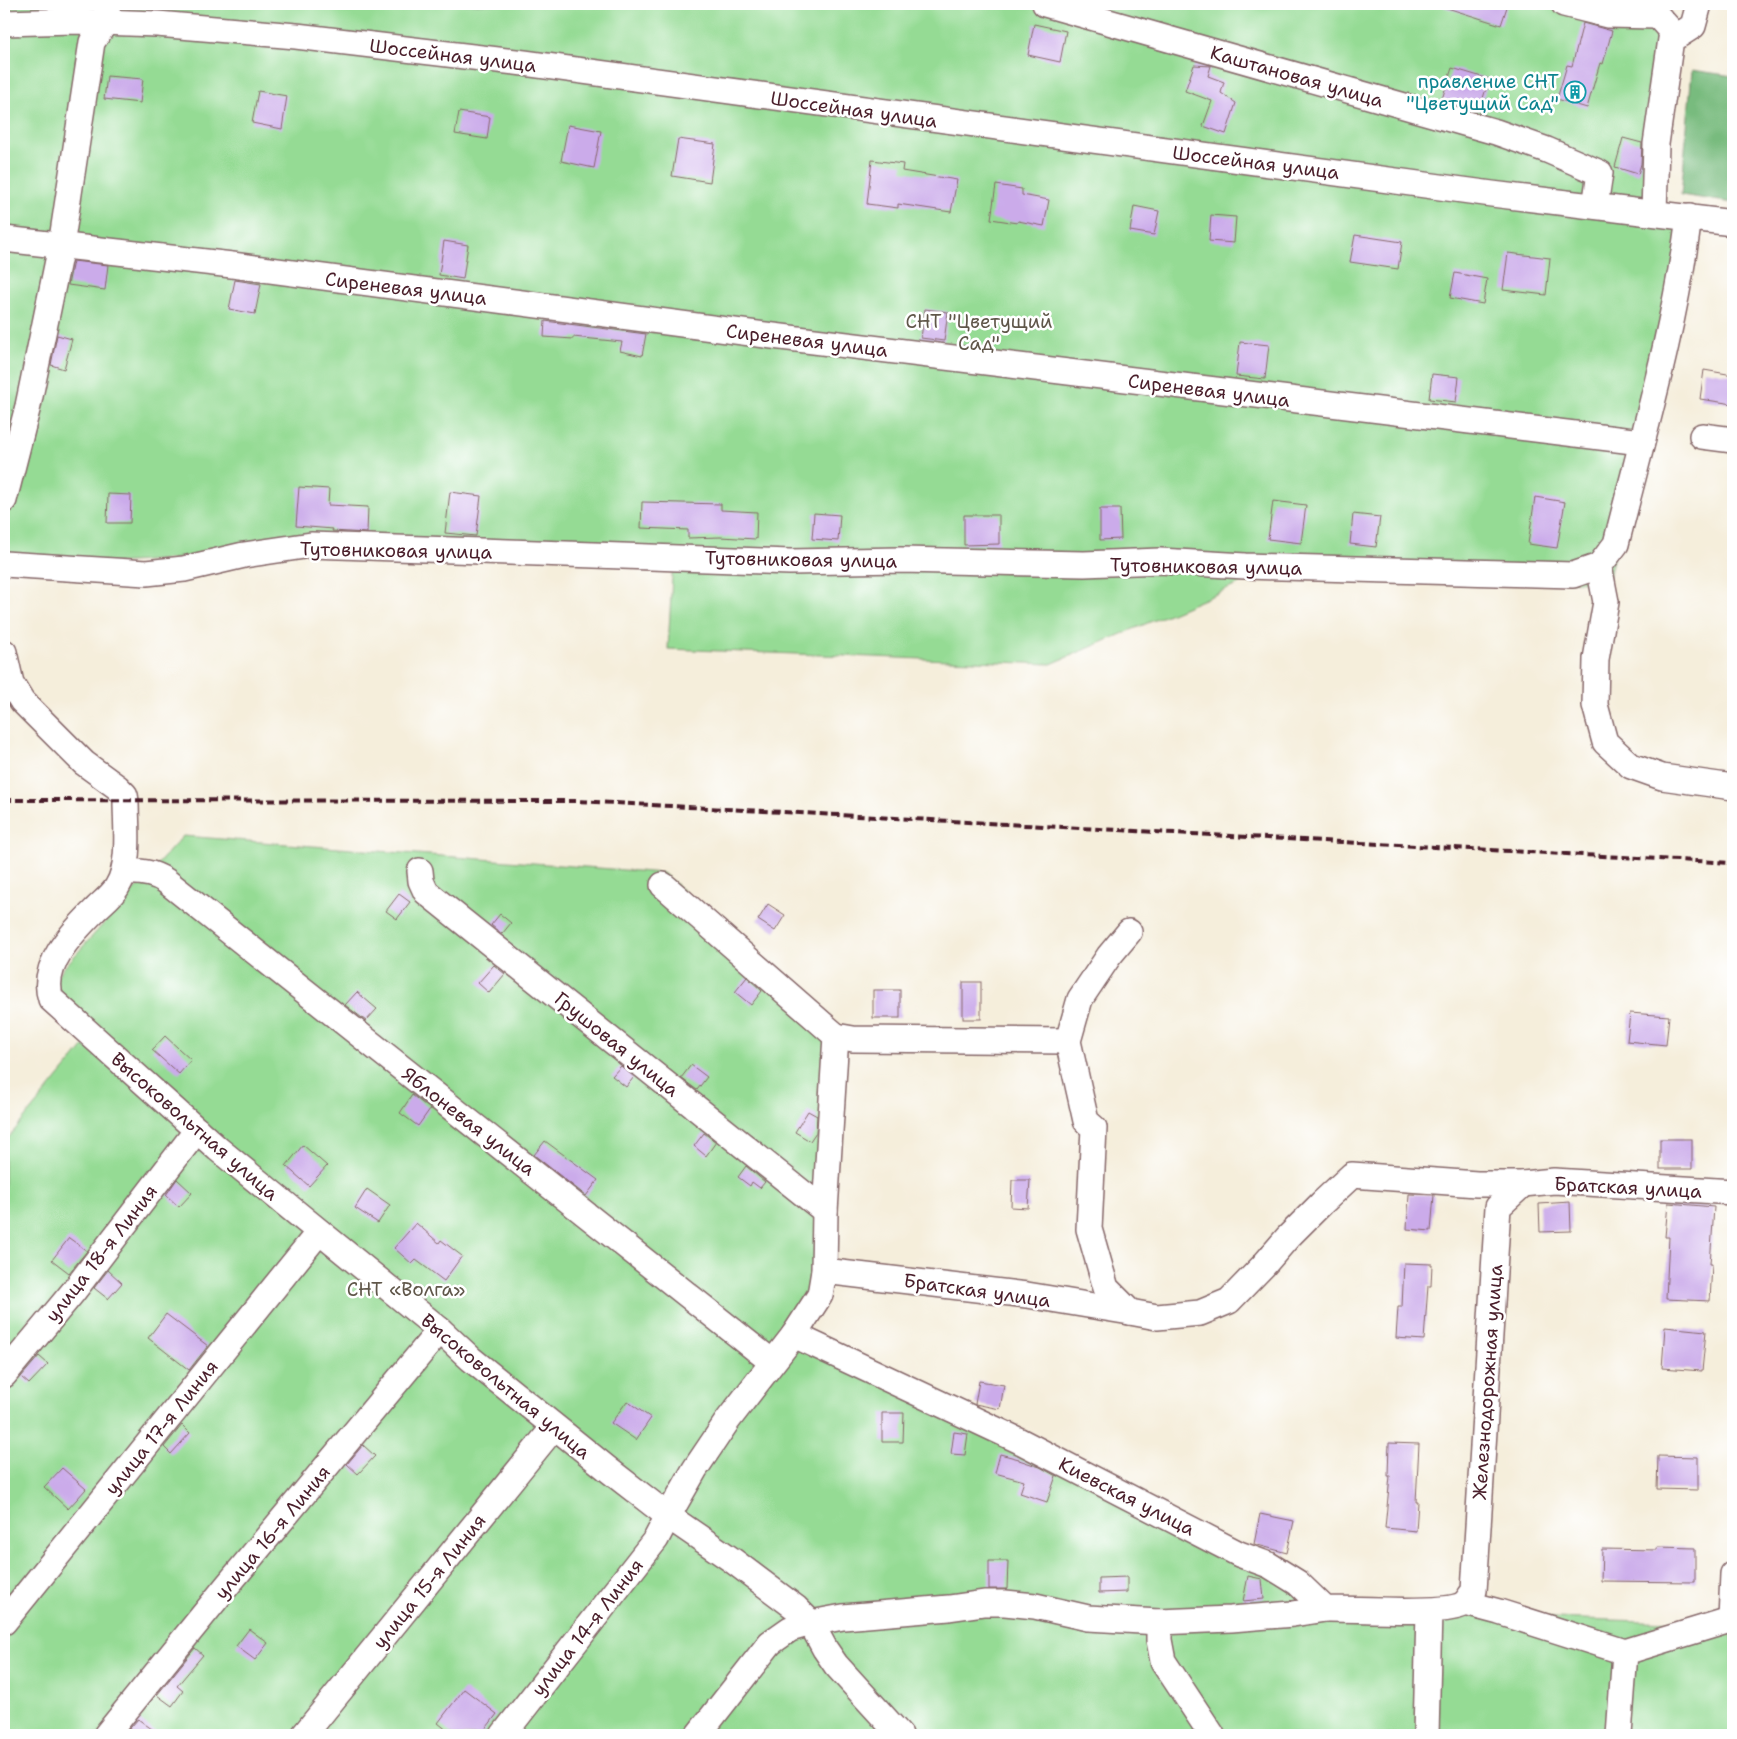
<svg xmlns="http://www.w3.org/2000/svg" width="1737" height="1739" font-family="'Shantell Sans',sans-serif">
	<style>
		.green { fill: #95db94; stroke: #707d60 }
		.forest { fill: #78bb7e; stroke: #616d54 }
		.building { fill: #cbabea }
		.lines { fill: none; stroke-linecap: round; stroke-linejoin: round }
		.minor-casing { stroke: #866769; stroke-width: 28 }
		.minor { stroke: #fff; stroke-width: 25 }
		.rail { stroke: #4a1f2b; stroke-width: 4; stroke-dasharray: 8 4; stroke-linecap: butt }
		.labels { text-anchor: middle; stroke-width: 5; stroke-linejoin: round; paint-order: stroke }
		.street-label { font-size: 19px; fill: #4a1f2b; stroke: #fff }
		.culture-label { font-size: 19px; fill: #0d838f; stroke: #fff; text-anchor: end }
		.park-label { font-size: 19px; fill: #60574a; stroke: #fff }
	</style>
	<rect width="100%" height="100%" fill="#fff"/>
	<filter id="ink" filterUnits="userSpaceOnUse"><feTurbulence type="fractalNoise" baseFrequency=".02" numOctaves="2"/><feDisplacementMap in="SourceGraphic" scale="10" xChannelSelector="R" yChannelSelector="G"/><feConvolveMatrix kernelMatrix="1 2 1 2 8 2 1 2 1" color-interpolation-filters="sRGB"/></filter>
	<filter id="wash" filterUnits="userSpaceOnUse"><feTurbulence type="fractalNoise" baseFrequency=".0096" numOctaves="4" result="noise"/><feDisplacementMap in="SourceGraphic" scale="20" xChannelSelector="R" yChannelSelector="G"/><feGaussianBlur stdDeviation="1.12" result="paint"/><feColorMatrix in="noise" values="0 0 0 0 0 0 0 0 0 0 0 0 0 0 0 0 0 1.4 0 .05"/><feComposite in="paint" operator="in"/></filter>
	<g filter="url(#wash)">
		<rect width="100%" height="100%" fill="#f5eedb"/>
		<!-- green -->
		<g class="green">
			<path d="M4,4h1621l44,20 -25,183 45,9 -81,366 -352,-5 -205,87 -383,-15 5,-91 -354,-8 -315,20z"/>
			<path d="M183,836l480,37 180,158 -38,309 537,271 391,13v111h-1729v-592l85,-103 -49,-46z"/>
		</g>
		<!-- forest -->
		<path class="forest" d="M1692,70l41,6v127l-52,-8z"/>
		<g id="blocks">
			<!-- building -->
			<g class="building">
				<path d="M1444,4h64l-7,21 -57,-18z"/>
				<path d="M1583,23l29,8 -9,33 -3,-1 -13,45 -30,-9 10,-34 5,1z"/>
				<path d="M1034,24l32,7 -6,31 -32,-7z"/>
				<path d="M1194,65l17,1 -3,10 16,6 -3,11 15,10 -10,31 -23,-8 9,-25 -27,-10z"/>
				<path d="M1452,68l37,11 -10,32 -37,-12z"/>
				<path d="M107,76l36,3 -3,24 -36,-4z"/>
				<path d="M258,91l29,5 -5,33 -30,-6z"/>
				<path d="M459,112l31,5 -3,22 -32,-5z"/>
				<path d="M568,125l33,6 -7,37 -33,-7z"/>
				<path d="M1623,138l19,5 -1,21 -3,10 -23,-7z"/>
				<path d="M678,139l37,5 -5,38 -38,-6z"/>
				<path d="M872,160l31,4 -1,7 55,9 -6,32 -53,-8v4l-31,-4z"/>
				<path d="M996,185l26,4v6l27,5 -5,26 -26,-5 -1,2 -26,-4z"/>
				<path d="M1134,206l25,5 -5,24 -24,-4z"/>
				<path d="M1211,215l25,2 -2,26 -25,-2z"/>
				<path d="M1355,235l47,7 -4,27 -48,-7z"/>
				<path d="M444,241l24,4 -5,34 -24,-4z"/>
				<path d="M1508,253l42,5 -4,37 -43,-5z"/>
				<path d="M73,261l35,4 -3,25 -37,-5z"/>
				<path d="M1455,273l32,6 -4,25 -33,-6z"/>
				<path d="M235,280l26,4 -6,30 -26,-5z"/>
				<path d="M925,309l23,3 -4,29 -23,-3z"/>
				<path d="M545,321l101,13 -4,22 -22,-5 2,-9 -49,-5v2l-29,-2z"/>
				<path d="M57,335l15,4 -8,30 -13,-4z"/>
				<path d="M1240,342l29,3 -4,34 -29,-3z"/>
				<path d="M1704,370l29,5v29l-33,-5z"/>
				<path d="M1432,374l27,3 -3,25 -27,-3z"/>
				<path d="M299,487l30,2 -1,16 40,2 -1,26 -35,-2 1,-2 -37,-3z"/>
				<path d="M450,492l31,4 -5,40 -31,-3z"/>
				<path d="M108,494l23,1 -1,28h-23z"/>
				<path d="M1535,497l30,5 -8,46 -29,-4z"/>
				<path d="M1273,501l33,4 -5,38 -33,-4z"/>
				<path d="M642,502l79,2v6l36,2 -1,27 -36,-2 -32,1v-8l-47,-2z"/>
				<path d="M1100,509h20l1,30 -21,1z"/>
				<path d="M814,513l26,2 -2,26 -26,-2z"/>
				<path d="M1353,514l27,3 -4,30 -26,-3z"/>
				<path d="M964,515h35v29l-35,1z"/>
				<path d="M399,894l11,8 -13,17 -11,-8z"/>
				<path d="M768,904l17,11 -10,16 -17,-11z"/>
				<path d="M500,914l11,9 -9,11 -11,-9z"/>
				<path d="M494,965l11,9 -16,19 -11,-10z"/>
				<path d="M747,977l15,14 -11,14 -16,-13z"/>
				<rect x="963" y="982" width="18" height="37"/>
				<rect x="873" y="990" width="27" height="28"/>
				<path d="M357,992l20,17 -11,12 -21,-16z"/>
				<path d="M1630,1013l39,3 -3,29 -39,-4z"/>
				<path d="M165,1036l26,24 -12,14 -27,-24z"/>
				<path d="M691,1065l16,12 -10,13 -16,-12z"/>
				<path d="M621,1066l13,11 -8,10 -14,-11z"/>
				<path d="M412,1095l18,14 -12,17 -18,-13z"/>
				<path d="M808,1111l9,5 -1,16 -6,9 -15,-9z"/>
				<path d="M704,1133l12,9 -10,14 -12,-10z"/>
				<rect x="1660" y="1139" width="32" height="30"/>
				<path d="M545,1141l53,39 -12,16 -52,-41z"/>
				<path d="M303,1145l24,21 -18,20 -23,-20z"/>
				<path d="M746,1166l19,16 -5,6 -8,-6 -2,4 -12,-9z"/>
				<path d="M177,1179l15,14 -13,14 -13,-12z"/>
				<path d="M1012,1180h18l-2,28 -17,-1z"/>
				<path d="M367,1189l23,16 -12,18 -23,-15z"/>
				<path d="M1409,1194l25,1 -3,36 -24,-2z"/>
				<path d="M1570,1202l1,29 -31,1 -1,-28z"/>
				<path d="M1668,1203l46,4 -4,57h2l-2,37 -44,-2 3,-62h-4z"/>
				<path d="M416,1223l23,20 2,-3 21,16 -18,25 -28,-21 -4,4 -18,-16z"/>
				<path d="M69,1238l18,13 -18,22 -17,-13z"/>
				<path d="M1404,1263l28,1 -1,22h-3l-4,54 -28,-2 2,-31h4z"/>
				<path d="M108,1270l14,13 -14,16 -14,-11z"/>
				<path d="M166,1314l42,32 -19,24 -41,-32z"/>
				<path d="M1665,1327l41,4 -4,40 -40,-3z"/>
				<path d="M39,1356l9,8 -19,20 -8,-7z"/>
				<path d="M979,1381l25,4 -4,24 -25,-5z"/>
				<path d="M627,1401l24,17 -15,22 -25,-17z"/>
				<path d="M882,1413h22l-1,29h-21z"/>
				<path d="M182,1425l8,8 -19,21 -7,-7z"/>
				<path d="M954,1432l14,2 -3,21 -14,-1z"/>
				<path d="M1389,1443l30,1 -3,58h2l-2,29 -31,-3 5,-52h-2z"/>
				<path d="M363,1445l12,11 -17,18 -11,-10z"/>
				<path d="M1000,1454l19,5v1l21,7 16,9 -9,26 -27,-9 4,-12 -29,-8z"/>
				<path d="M1658,1456l40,1v33l-41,-1z"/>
				<path d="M62,1468l24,21 -18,20 -24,-22z"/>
				<path d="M1260,1514l34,7 -7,32 -33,-9z"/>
				<path d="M1657,1547l38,1v34l-94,-1 1,-32 55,1z"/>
				<path d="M989,1561h19l-1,28h-18z"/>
				<path d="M1248,1576l14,3 2,20 -21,2z"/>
				<path d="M1127,1577v15l-28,1v-15z"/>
				<path d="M249,1629l19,14 -13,17 -19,-14z"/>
				<path d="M195,1648l8,7 -26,31 6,5 -11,15 -15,-11z"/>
				<path d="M464,1689l33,25 -16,21h-28l-15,-12z"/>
				<path d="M138,1719l22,16h-36z"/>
			</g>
		</g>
	</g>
	<g filter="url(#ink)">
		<use href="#blocks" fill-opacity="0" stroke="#866769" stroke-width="1"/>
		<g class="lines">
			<!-- minor casing -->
			<g class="minor-casing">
				<g id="minor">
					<path d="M1045,4l451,128 51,18 53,23 -5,33"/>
					<path d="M1564,4l44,11 48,1"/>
					<path d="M1647,4l25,28 -16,112 -2,69"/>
					<path d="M4,23l69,-2 84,3 139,12 228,27 968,131 241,29"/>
					<path d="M1672,32l7,3 14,-9 6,-22"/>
					<path d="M1689,217c-14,111 -46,219 -73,327l-17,22 7,36 -10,57 -1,46 10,37 26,24 31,11 71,10"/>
					<path d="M4,239l228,26 541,71 868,106"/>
					<path d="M1702,436l31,4"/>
					<path d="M4,500l24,-94 33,-160 31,-204 14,-20 1,-18"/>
					<path d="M4,564l142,9 38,-4 60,-14 67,-10 479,17 111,-2 183,4 76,-3 85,5 328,9 26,-9"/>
					<path d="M4,652l7,31 11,18 62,62 33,24 8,8 1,6c0,24 5,65 -9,86 -5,8 -14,15 -21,22 -22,22 -57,56 -45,90l167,150 222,181 31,29 139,112 58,45 64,44 64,48 15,15 14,26 11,16 64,70"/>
					<path d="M420,871l1,10 5,11 399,319"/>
					<path d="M124,872c15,-1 29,0 42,9l606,481"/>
					<path d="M663,885l173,151"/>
					<path d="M1129,932l-20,24 -29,43 -12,42 18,80 8,7 -5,101 17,59 24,24 27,5 43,-4 29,-12 34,-35 25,-29 34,-34 30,-28 125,9h46l31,-3 179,11"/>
					<path d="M836,1036l17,3 215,2"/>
					<path d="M824,1271l203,24 103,17"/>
					<path d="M794,1335l224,105 221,114 30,11 29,18 27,26c26,-1 123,7 140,-6 3,-3 6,-9 9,-12l24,-384 25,-23"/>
					<path d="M4,1375l69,-83 124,-162"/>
					<path d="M1465,1603l34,9 126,40 108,-33"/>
					<path d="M1731,1619l2,-45"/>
					<path d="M4,1622l315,-390"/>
					<path d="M1159,1622v18l4,21 49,74"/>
					<path d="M106,1735l120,-148 214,-257"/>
					<path d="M304,1735l250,-308"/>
					<path d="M503,1735l153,-196 12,-23 27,-47 33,-49 66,-85 26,-40 4,-24 1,-60 11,-175"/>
					<path d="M698,1735l72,-92 20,-14 21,-6 32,-6 106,-9 35,-5h21l30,3 53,12 71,4 72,-3 62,-5 32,-5"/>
					<path d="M1426,1735l3,-124"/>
					<path d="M1619,1735l6,-83"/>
				</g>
			</g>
			<!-- minor -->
			<use href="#minor" class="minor"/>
			<!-- rail -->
			<path class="rail" d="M4,800l573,1 1156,62"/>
		</g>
	</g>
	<!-- icons -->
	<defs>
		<g id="building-ring" transform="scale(1.125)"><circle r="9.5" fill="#fff" stroke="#0f9aa8" stroke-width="1.5"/><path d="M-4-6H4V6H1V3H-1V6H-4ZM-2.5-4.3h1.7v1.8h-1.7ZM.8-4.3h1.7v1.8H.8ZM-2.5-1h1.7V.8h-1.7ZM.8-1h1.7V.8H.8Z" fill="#0f9aa8"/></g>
	</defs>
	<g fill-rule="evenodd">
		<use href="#building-ring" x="1575" y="92"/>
	</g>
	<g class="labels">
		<!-- street labels -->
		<g class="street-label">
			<text transform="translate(453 55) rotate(7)" y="7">Шоссейная улица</text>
			<text transform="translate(1297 76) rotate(16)" y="7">Каштановая улица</text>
			<text transform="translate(854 109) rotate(8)" y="7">Шоссейная улица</text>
			<text transform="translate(1256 162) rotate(7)" y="7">Шоссейная улица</text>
			<text transform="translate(406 288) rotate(7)" y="7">Сиреневая улица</text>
			<text transform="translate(807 340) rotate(7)" y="7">Сиреневая улица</text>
			<text transform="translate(1209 390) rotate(7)" y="7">Сиреневая улица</text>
			<text transform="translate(396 550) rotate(1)" y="7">Тутовниковая улица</text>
			<text transform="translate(801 559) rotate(1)" y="7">Тутовниковая улица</text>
			<text transform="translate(1206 566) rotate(1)" y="7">Тутовниковая улица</text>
			<text transform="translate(617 1044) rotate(39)" y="7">Грушовая улица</text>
			<text transform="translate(469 1121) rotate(38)" y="7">Яблоневая улица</text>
			<text transform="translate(195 1126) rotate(41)" y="7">Высоковольтная улица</text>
			<text transform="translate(1628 1187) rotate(3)" y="7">Братская улица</text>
			<text transform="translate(101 1253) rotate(-52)" y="7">улица 18-я Линия</text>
			<text transform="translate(977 1290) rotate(8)" y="7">Братская улица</text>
			<text transform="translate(1487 1382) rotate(-86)" y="7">Железнодорожная улица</text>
			<text transform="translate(506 1386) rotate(40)" y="7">Высоковольтная улица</text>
			<text transform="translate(161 1427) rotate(-51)" y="7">улица 17-я Линия</text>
			<text transform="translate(1127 1496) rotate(27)" y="7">Киевская улица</text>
			<text transform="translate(272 1532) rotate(-50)" y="7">улица 16-я Линия</text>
			<text transform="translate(429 1581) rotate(-51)" y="7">улица 15-я Линия</text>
			<text transform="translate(587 1627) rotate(-52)" y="7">улица 14-я Линия</text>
		</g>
		<!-- culture labels -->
		<g class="culture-label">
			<text x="1559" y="88">правление СНТ<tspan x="1559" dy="22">"Цветущий Сад"</tspan></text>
		</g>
		<!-- park labels -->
		<g class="park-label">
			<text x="979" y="328">СНТ "Цветущий<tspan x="979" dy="22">Сад"</tspan></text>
			<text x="406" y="1296">СНТ «Волга»</text>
		</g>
	</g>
	<!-- margin -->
	<rect width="1737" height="1739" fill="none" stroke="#fff" stroke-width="20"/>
</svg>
